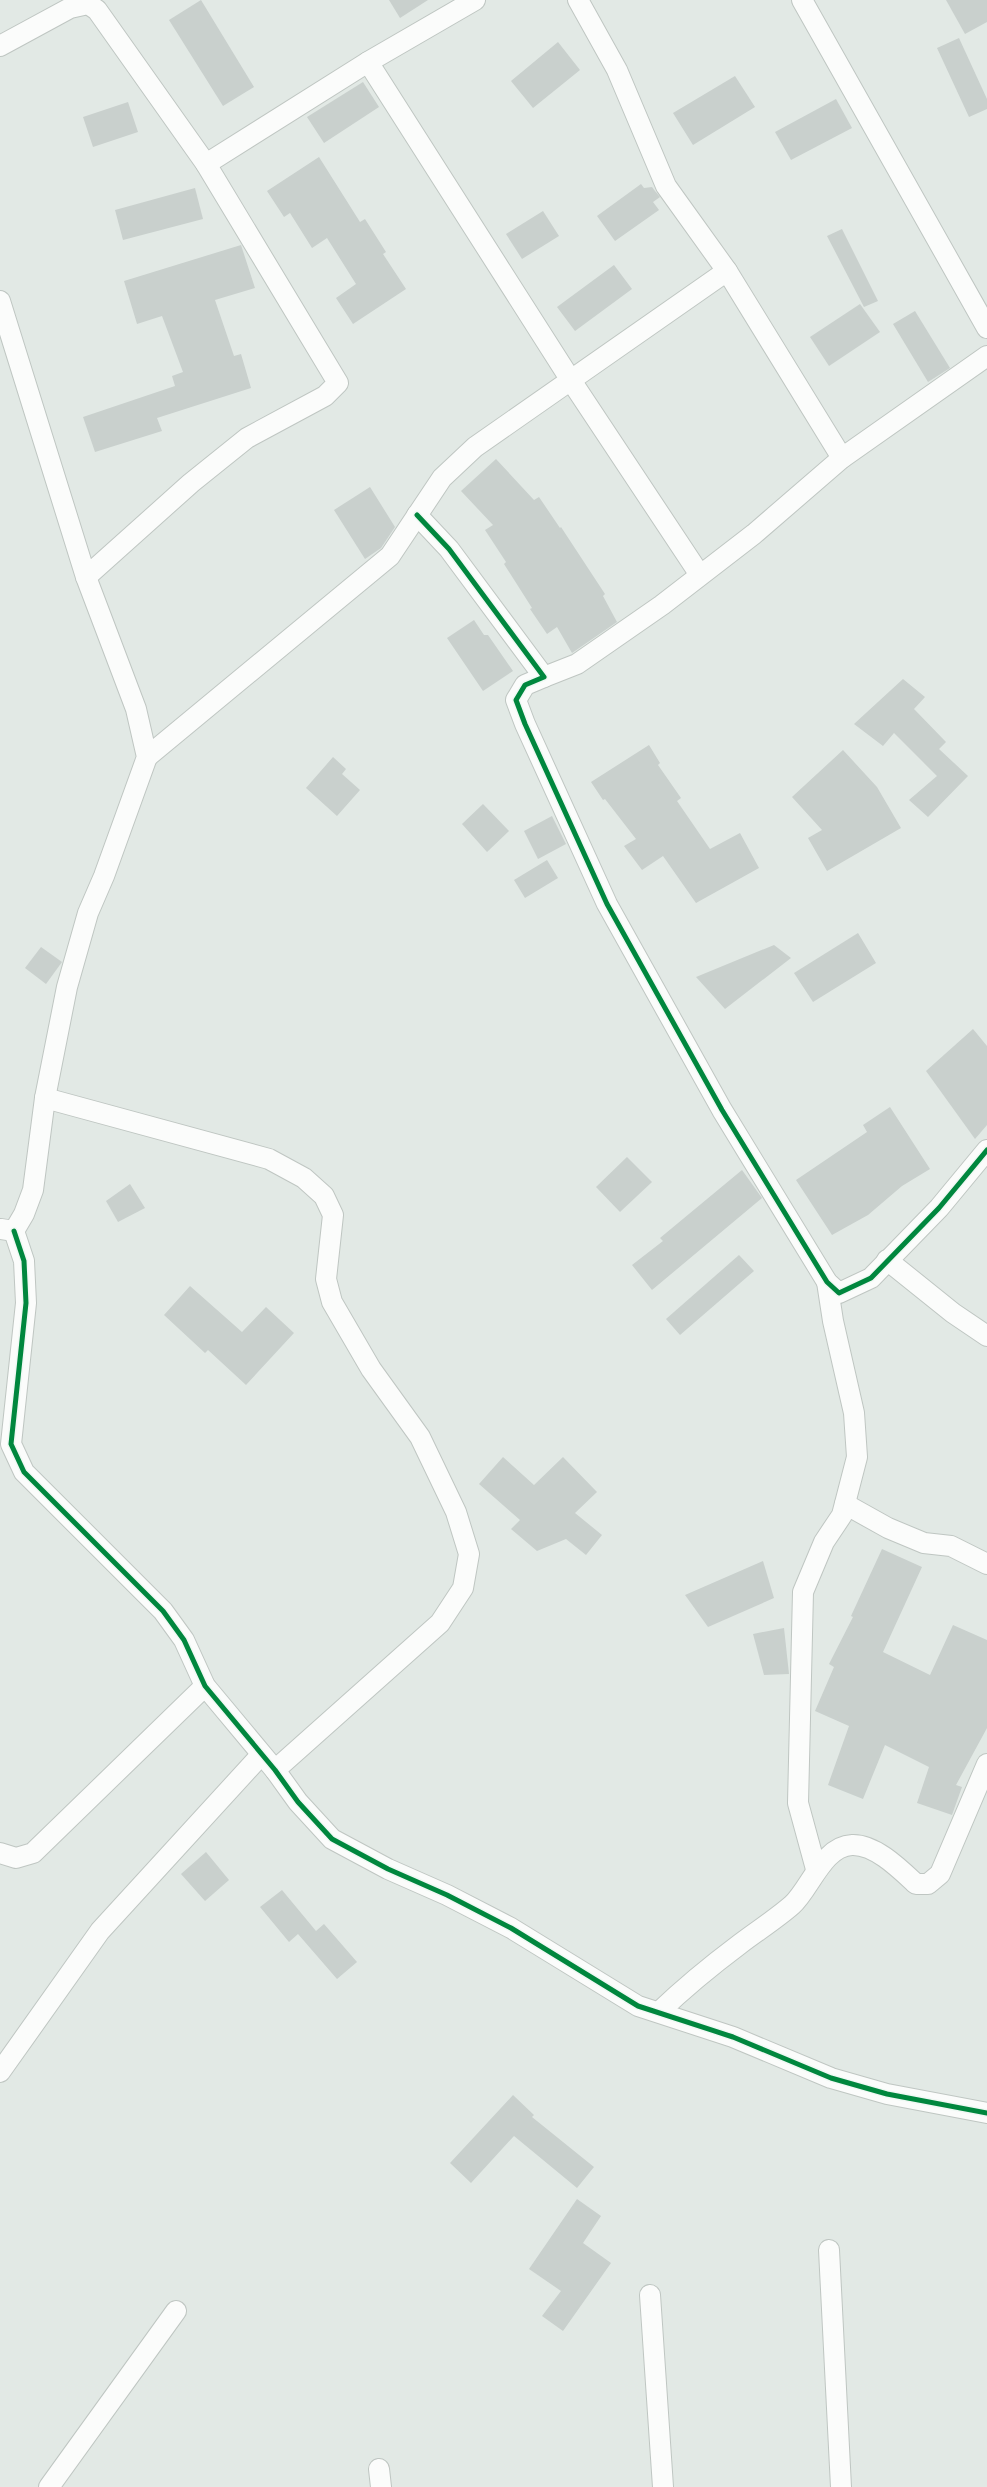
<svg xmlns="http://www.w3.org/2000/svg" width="987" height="2487" font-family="'Sofia Sans Condensed',sans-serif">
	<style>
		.building { fill: #c9d0cd }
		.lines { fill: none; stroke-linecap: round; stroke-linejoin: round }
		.minor-casing { stroke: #bfc6c2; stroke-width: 22 }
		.minor { stroke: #fbfcfb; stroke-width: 20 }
		.cycleway-casing { stroke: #f0f8f4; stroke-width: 8 }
		.cycleway { stroke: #00873e; stroke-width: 5 }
	</style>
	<rect width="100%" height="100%" fill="#e2e9e5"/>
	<!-- building -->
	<g class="building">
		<path d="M201,0l53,87 -31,19 -54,-86z"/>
		<path d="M389,0h39l-28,18z"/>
		<path d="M946,0h41v22l-22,12z"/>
		<path d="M959,38l28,61v10l-18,8 -32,-69z"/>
		<path d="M558,42l22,28 -47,38 -22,-27z"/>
		<path d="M735,76l20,31 -62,38 -20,-32z"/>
		<path d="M363,82l16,25 -55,36 -17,-26z"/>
		<path d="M836,99l16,29 -61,32 -16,-28z"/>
		<path d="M128,102l10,30 -45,15 -10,-30z"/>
		<path d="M319,157l41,65 5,-3 21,33 -3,2 23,35 -53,35 -17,-26 20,-14 -29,-46 -15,10 -22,-35 -6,4 -17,-26z"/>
		<path d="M641,184l3,4 8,-1 3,4 5,6 -7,5 6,8 -44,31 -18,-25z"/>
		<path d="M195,188l8,31 -80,21 -8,-30z"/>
		<path d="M543,211l16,25 -37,23 -16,-25z"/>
		<path d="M842,229l36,72 -14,6 -37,-71z"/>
		<path d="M241,245l14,43 -40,12 19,56 7,-2 10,34 -94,30 5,13 -67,21 -12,-35 92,-31 -3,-10 11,-4 -21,-56 -25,8 -13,-43z"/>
		<path d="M614,265l18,24 -57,42 -18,-24z"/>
		<path d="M860,304l20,28 -51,34 -19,-29z"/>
		<path d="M915,311l35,57 -22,14 -35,-58z"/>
		<path d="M496,459l38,41 5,-3 21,31 1,-1 44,67 -2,2 14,26 -45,31 -15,-26 -10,7 -17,-25 2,-1 -28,-44 2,-2 -21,-32 8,-5 -32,-34z"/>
		<path d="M370,487l25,40 -14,21 -16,11 -31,-49z"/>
		<path d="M474,620l10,15h4l25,36 -30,20 -36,-53z"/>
		<path d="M903,679l22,18 -11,12 32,33 -7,7 29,27 -40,41 -19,-17 28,-24 -43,-43 -11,13 -29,-22z"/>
		<path d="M649,745l11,18 -2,2 23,33 -4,3 33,48 30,-16 19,35 -63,35 -33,-47 -21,14 -18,-24 12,-7 -31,-40 -2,1 -12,-18z"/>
		<path d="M843,750l34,37 24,41 -74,43 -19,-33 14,-8 -30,-33z"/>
		<path d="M333,757l13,12 -4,5 18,16 -23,26 -31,-28z"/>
		<path d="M483,804l26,27 -22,21 -25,-28z"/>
		<path d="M552,816l14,28 -28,15 -14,-28z"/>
		<path d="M547,860l11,18 -33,20 -11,-18z"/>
		<path d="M858,933l18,30 -63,39 -19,-29z"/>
		<path d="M774,945l17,13 -66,51 -29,-32z"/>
		<path d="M41,947l21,15 -16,22 -21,-16z"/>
		<path d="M973,1029l14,17v79l-12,14 -49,-68z"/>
		<path d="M890,1107l40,62 -28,17 -34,29 -36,20 -36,-55 71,-48 -4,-7z"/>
		<path d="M627,1157l25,25 -32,30 -24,-25z"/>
		<path d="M742,1170l20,28 -110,92 -20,-25 31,-24 -3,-3z"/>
		<path d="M130,1184l15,24 -27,14 -12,-21z"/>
		<path d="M739,1255l15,16 -74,64 -14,-16z"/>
		<path d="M190,1286l52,46 24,-25 28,26 -48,52 -38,-35 -3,3 -41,-38z"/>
		<path d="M503,1457l31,28 29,-28 34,35 -22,21 27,22 -16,20 -20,-16 -29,12 -26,-22 9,-9 -41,-36z"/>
		<path d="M882,1549l40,18 -39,85 47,23 23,-50 34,15v88l-31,57 6,2 -10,28 -35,-12 12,-36 -44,-22 -22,54 -35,-14 21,-59 -34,-15 19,-44 -5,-3 24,-47 -2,-1z"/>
		<path d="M763,1561l11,37 -66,29 -23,-32z"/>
		<path d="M784,1628l5,46 -25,1 -11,-41z"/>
		<path d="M206,1852l23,28 -24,21 -24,-27z"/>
		<path d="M282,1890l34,41 8,-7 33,38 -20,17 -39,-45 -9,8 -29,-35z"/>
		<path d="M513,2095l21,20 -2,2 62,50 -17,21 -63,-52 -43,47 -21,-20z"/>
		<path d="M577,2199l24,17 -18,27 28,20 -48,68 -21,-15 19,-25 -32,-22z"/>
	</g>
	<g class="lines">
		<!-- minor casing -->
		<g class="minor-casing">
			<g id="minor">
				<path d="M802,0l185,328"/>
				<path d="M0,46l70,-38 18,-4 9,6 109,154 132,219 -13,13 -78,42 -56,45 -105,94"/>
				<path d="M368,62l204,320 128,193"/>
				<path d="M206,164l162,-102 107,-62"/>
				<path d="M727,271l115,187"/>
				<path d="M0,301l86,276 50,132 11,48 -43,119 -16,37 -21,74 -22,111 -12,92 -9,24 -10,17 -13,-2"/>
				<path d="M417,515l32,34 95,128 -19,8 -9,15 9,24 82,180 115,206 105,172 12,11 32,-15 68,-70 48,-58"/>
				<path d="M544,677l33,-13 85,-59 92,-71 88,-76 145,-102"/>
				<path d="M147,757l243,-201 52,-78 33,-31 252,-176 -61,-85 -49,-116 -39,-70"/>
				<path d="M45,1098l224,61 35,19 20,18 9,19 -7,64 6,23 39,67 49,68 36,75 13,42 -6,34 -23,35 -165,147"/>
				<path d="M14,1231l10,30 2,42 -15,141 13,28 139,139 21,29 21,46 70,84 23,32 34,37 56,30 59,26 64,33 127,78 95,31 98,41 56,16 100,19"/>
				<path d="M887,1260l66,53 34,23"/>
				<path d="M845,1504l43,24 36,15 27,3 36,18"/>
				<path d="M0,1853l16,5 17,-5 172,-167"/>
				<path d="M816,1869l-18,-66 5,-211 21,-50 18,-27 15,-58 -3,-44 -21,-92 -6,-39"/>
				<path d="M659,2012c26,-25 53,-47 81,-68 17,-13 36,-25 52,-39 18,-16 31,-59 60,-60 23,-1 48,24 64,39h12l12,-10 47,-110"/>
				<path d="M0,2072l100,-141 161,-176"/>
				<path d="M829,2250l12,237"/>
				<path d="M650,2295l13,192"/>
				<path d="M379,2469l2,18"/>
				<path d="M49,2487l127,-176"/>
			</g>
		</g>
		<!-- minor -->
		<use href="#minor" class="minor"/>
		<!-- cycleway casing -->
		<g class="cycleway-casing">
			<g id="cycleway">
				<path d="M417,515l32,34 95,128 -19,8 -9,15 9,24 82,180 115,206 105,172 12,11 32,-15 68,-70 48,-58"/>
				<path d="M14,1231l10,30 2,42 -15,141 13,28 139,139 21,29 21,46 70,84 23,32 34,37 56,30 59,26 64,33 127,78 95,31 98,41 56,16 100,19"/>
			</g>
		</g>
		<!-- cycleway -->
		<use href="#cycleway" class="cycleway"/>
	</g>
</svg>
